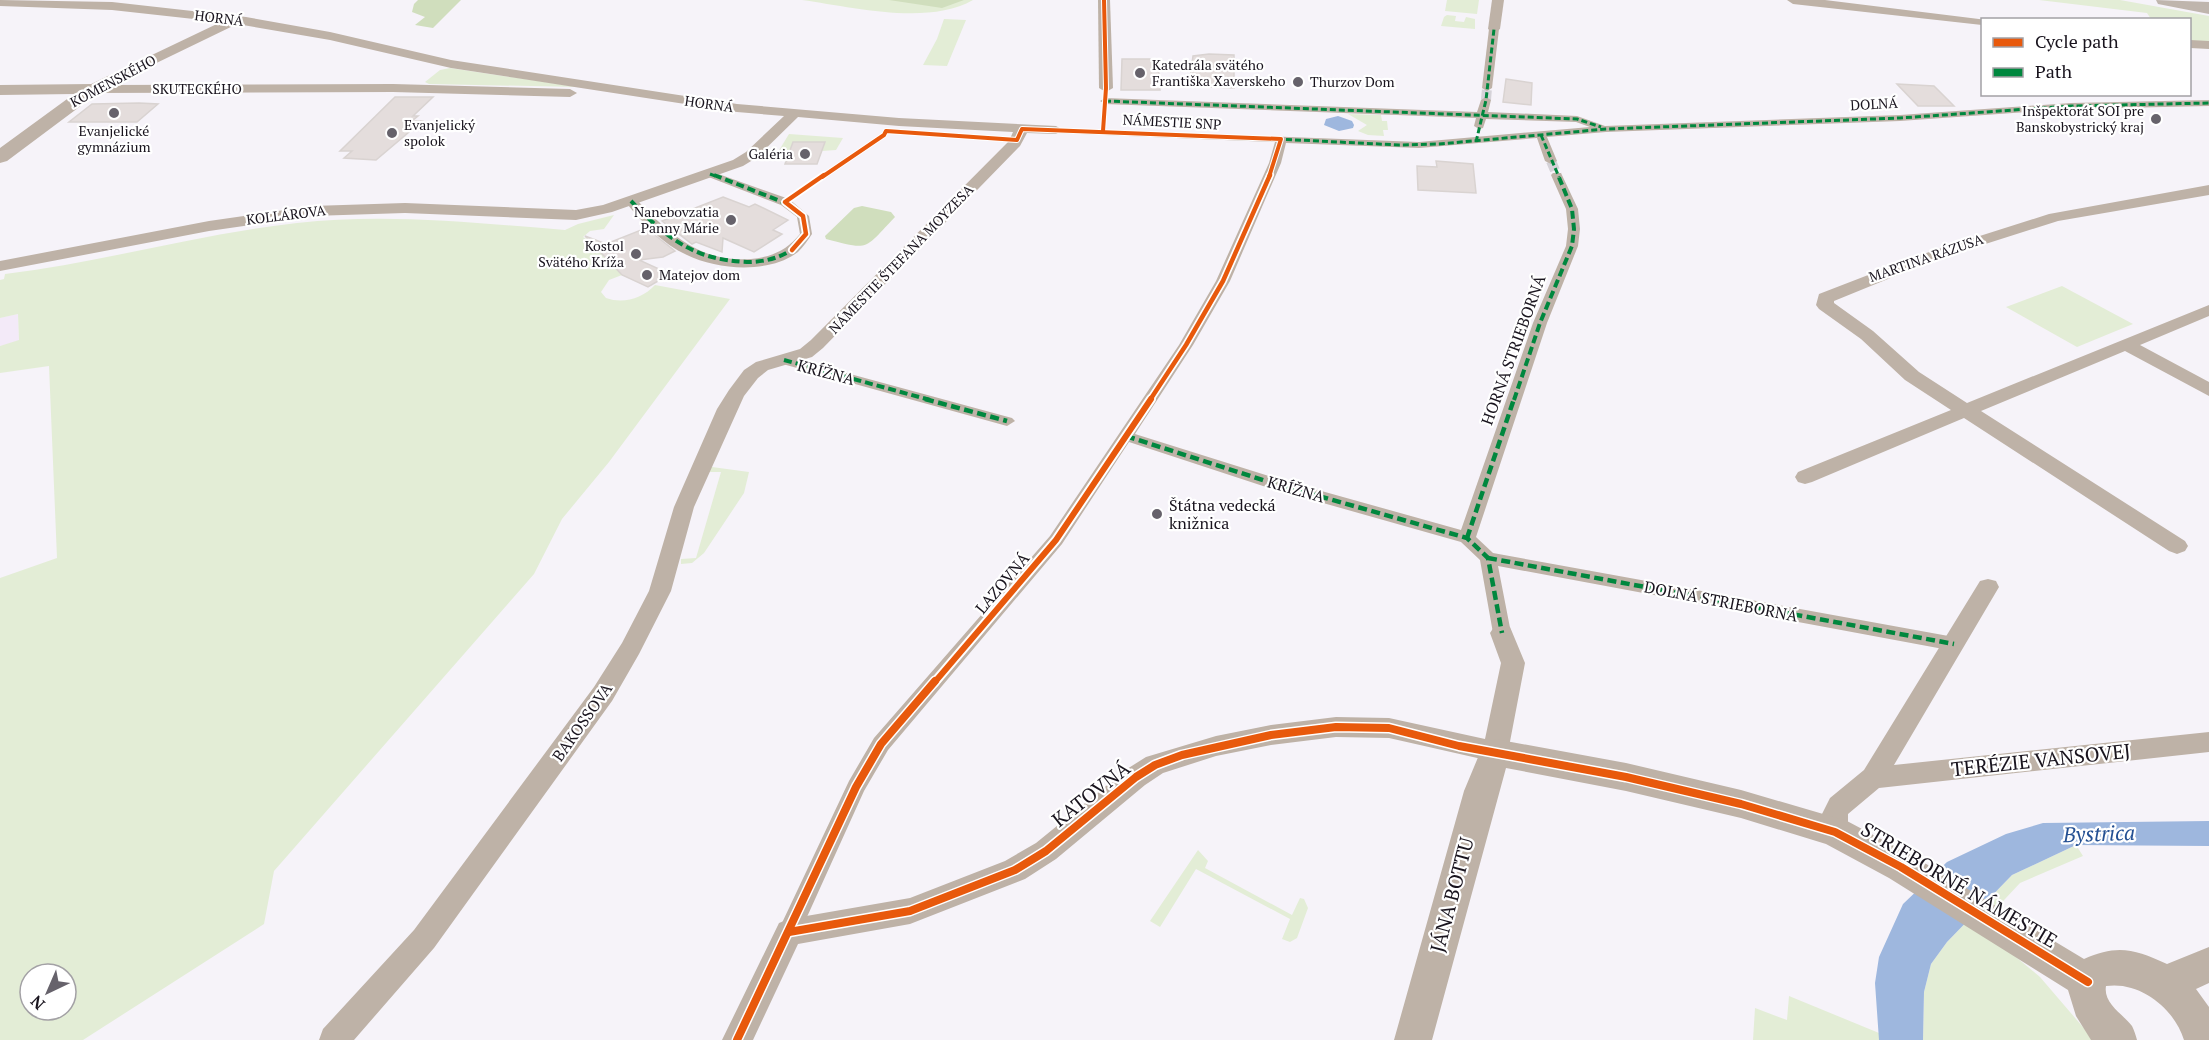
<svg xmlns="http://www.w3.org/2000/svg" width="2209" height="1040" font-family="'PT Serif',serif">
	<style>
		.industrial { fill: #f3eaf8 }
		.green { fill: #e3edd6; fill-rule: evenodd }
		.forest { fill: #d0debd }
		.water { fill: #9eb7de }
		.building { fill: #e4dddc; stroke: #d9d3d1; stroke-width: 1.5 }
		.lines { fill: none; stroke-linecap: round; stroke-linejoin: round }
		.pedestrian-tunnel { stroke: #d5d2d8; stroke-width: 10; stroke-dasharray: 10 5; stroke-linecap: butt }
		.pedestrian { fill: #beb2a7; fill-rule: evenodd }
		.minor { fill: #beb2a7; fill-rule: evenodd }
		.tertiary { fill: #beb2a7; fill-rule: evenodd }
		.primary { fill: #bfb5ad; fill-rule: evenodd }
		.quiet-far2 { stroke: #00873e; stroke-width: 3; stroke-dasharray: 6 3; stroke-linecap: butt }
		.quiet-far1 { stroke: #00873e; stroke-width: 4; stroke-dasharray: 8 4; stroke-linecap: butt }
		.quiet { stroke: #00873e; stroke-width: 4.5; stroke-dasharray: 9 4.5; stroke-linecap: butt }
		.cycleway-far3-casing { stroke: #fff; stroke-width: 6 }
		.cycleway-far2-casing { stroke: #fff; stroke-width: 8 }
		.cycleway-far1-casing { stroke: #fff; stroke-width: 10 }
		.cycleway-casing { stroke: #fff; stroke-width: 11 }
		.cycleway-far3 { stroke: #e8590c; stroke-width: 4 }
		.cycleway-far2 { stroke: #e8590c; stroke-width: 4.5 }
		.cycleway-far1 { stroke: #e8590c; stroke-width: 6 }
		.cycleway { stroke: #e8590c; stroke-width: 8 }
		.poi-dot { fill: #66626b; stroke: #fff; stroke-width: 2 }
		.labels { text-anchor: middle; stroke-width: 4.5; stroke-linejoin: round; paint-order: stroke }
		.far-street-label { font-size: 14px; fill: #19141e; stroke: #fff }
		.far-poi-label { font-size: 14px; fill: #19141e; stroke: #fff; text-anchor: start }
		.street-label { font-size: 16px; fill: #19141e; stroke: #fff }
		.poi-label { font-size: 16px; fill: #19141e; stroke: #fff; text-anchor: start }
		.near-street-label { font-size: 20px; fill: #19141e; stroke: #fff }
		.near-water-label { font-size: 21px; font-style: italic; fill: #245093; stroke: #fff }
	</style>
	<rect width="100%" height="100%" fill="#f6f3f9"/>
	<!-- industrial -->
	<path class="industrial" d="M18,314l1,27 -19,5v-28z"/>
	<!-- green -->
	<g class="green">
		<path d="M802,0h171c-45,26 -121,7 -171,0z"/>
		<path d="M1447,0h32l-2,14 -32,-3z"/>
		<path d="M2039,0h81l89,16v28l-19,-2v-22l-39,-1 -4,-6z"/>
		<path d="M1447,15l9,1 -1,5 9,1 2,-5 9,2v10l-34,-3 3,-9z"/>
		<path d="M944,19l22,1 -19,46 -24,-1 14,-26z"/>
		<path d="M450,68l128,19 -149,-3 -4,-2 15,-12z"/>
		<path d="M1348,114l33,1 1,6h5l1,9h-5l1,6 -16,-1 -10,-4 9,-6z"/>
		<path d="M789,134l54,4 -7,12 -14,1 3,-9h-32l-3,8 -12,2z"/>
		<path d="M614,215l-10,14 -14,2 -7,6 8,4 31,34 -13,5 -8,12 5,6c17,6 36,1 49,-13l75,14 -121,163 -47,57 -28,55 -260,297 -10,53 -181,116h-83v-462l57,-20 -8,-192 -49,7v-27l19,-6 -1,-26 -18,4v-38l4,-1 1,-5c98,-12 194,-40 292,-51 90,-10 179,0 268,7l13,-6zM30,974h36v36h-36z"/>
		<path d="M2062,286l71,38 -56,23 -71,-40z"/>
		<path d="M712,467l37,5 -5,21 -40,60 -12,10 -11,1v-5l15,-1 25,-86h-14z"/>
		<path d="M2076,845l7,11 -63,27 -44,47 29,18 35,29 54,63h-171l1,-48 7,-28 16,-22 65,-67z"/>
		<path d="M1198,850l10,11 -3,7 87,47 8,-17 4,1 4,9 -11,30 -7,4 -8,-3 8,-20 -94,-50 -36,58 -10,-6z"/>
		<path d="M1789,996l90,37v7h-126l2,-32 32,12z"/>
	</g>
	<!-- forest -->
	<g class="forest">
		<path d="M418,0h43l-28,28 -18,-3 10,-8 -13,-5 2,-8z"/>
		<path d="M889,0h75l-22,8z"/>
		<path d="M862,206l29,6 4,5c-31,32 -24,34 -69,22l-1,-3 29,-28z"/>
	</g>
	<!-- water -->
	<g class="water">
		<path d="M1338,116l14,5 2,4 -1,3 -14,3 -15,-6 2,-6z"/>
		<path d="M2209,821v25l-133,-1 -64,30 -65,67 -16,22 -7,28 -1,48h-44l-4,-57 4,-26 24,-53 44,-42 59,-28 37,-11z"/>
	</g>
	<!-- building -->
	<g class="building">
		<path d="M1209,54l25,1v33l-45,-2 4,-30z"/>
		<path d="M1122,59h36l2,31h-39z"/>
		<path d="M1506,79l26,4 -1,22 -28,-3z"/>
		<path d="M1897,84l37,2 20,20h-36z"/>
		<path d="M395,97h38l-20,19h5l-6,5h10l-46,39 -32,-2 8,-7h-12z"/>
		<path d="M139,103l19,1 -21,18h-68l23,-18z"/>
		<path d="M793,142h32l-8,22h-32z"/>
		<path d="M1436,161l37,3 3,29 -58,-3 -1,-24 20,1z"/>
		<path d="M723,197l26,10 6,-3 33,16 -15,10 9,4 -28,18 -31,-14 -1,14 -26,-10 -4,2 -30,-23z"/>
		<path d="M646,228l29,23 -12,6 -24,3 31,14 -22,13 -26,-12 -37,-39 21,8z"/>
	</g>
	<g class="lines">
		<!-- pedestrian-tunnel -->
		<g class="pedestrian-tunnel">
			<path d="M1486,100l1,-12"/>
			<path d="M1551,161l6,14"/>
		</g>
		<!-- pedestrian -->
		<g class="pedestrian">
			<path d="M1494,26l5,3 -7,59 -5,3 -5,-3 7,-59z"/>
			<path d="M1486,97l5,3 -3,12 89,4 28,10 295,-11 171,-12 138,-3v6l-138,3 -171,12 -294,11 -59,5 10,24 -6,3 -6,-3 -8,-23 -118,10 -133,-5 -5,20 -51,118 -37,64 -58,89 140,44 186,52 72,-207 33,-77 2,-17 -2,-20 -15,-34 2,-2h8l17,36 2,20 -2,17 -31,77 -71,214 17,16 461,84 6,2 3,5 -3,5 -6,2 -456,-85 13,67 -3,5 -6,2 -6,-2 -3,-5 -13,-73 -19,-18 -198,-56 -134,-44 -67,102 -174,206 -24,41 -67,148 -8,3 -8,-3 -3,-7 3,-7 68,-144 25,-43 176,-202 129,-191 37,-64 53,-118 6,-21 -219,-9 -6,-3 2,-2 367,14 171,-15 -14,-5 -90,-3 -3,9 -4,1 -5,-3 2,-8 -371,-14 -5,-3 5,-3 372,14 4,-12z"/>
			<path d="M710,171l79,28 20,17 3,18c-4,6 -9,13 -14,18 -29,22 -80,18 -111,3 -24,-11 -46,-33 -62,-54l2,-3h8c33,35 65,65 116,61 21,-2 36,-9 49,-25l-3,-17 -16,-12 -75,-29 -2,-2z"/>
			<path d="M784,356l228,62 3,3 -8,5 -228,-63 -2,-3z"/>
		</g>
		<!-- minor -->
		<g class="minor">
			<path d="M0,0l112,2 134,15 84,15 121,28 286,44 162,14 157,8 7,4 -7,4 -29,-1 -7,13 -197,202 -11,9 -44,13 -10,8 -14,18 -50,111 -23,84 -32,63 -27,47 -178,247 -80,92h-35l4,-11 91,-99 180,-243 28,-44 27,-52 25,-84 43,-98 12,-19 15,-20 12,-8 44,-13 11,-9 198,-199 4,-9 -114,-6 -101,-9 -42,41 -13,8 -131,46 -36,8 -171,-7 -93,3 -103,15 -209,40v-10l209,-40 103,-15 93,-3 171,7 27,-5 130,-45 13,-8 38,-36 -47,-4 -286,-44 -121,-28 -93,-16 -126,61 282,-1 177,5 7,4 -7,4 -177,-5 -301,1 -5,-1 -2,-3 2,-3 134,-64 -109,-12 -112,-4z"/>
			<path d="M1098,0h12l3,88 -7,4 -7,-4z"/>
			<path d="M1492,0h12l-4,29 -6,4 -6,-4z"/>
			<path d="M1787,0h38l162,20h-5v5l-189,-21z"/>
			<path d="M2190,40l19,1v8l-19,-1z"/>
			<path d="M2209,185v10l-151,26 -126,40 -98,40v2l39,28 46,41 48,31 242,-98v11l-69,29 69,37v14l-84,-45 -144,60 204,130 3,5 -3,5 -8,3 -8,-3 -205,-133 -152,64 -7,2 -7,-2 -3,-5 3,-5 153,-62 -46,-30 -44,-41 -42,-30 -3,-4 3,-11 101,-39 129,-41z"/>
			<path d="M1988,579l8,2 3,6 -105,178 315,-33v20l-330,36 -31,26v18l-4,8 -9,4 -9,-4 -4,-8 -1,-16 9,-18 34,-28 116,-189z"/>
			<path d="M1502,624l8,3 15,36 -17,89 -4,7 -9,3 -106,-24 -53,-1 -65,8 -55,11 -53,17 -18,12 -89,74 -31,20 -115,45 -112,20 -45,96h-31l57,-117 10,-4 121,-21 95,-37 31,-18 91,-74 19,-12 70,-21 55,-11 65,-8 53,1 96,21 16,-76 -11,-30 4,-6z"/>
		</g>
		<!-- tertiary -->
		<g class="tertiary">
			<path d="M92,84l6,1 3,4 -3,4 -91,68 -7,2v-15l74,-54 -74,1v-10z"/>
			<path d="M1495,739l131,24 115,27 106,31 66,35 171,103c33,-15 51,-10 83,5l42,-17v36l-13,6 13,18v33h-25c-10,-32 -44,-59 -78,-54 -3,18 17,28 26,40 2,4 4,10 5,14h-46l-15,-24 -8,-26 -179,-112 -63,-34 -85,-26 -115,-27 -120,-23 -74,272h-38l70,-249 20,-48z"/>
		</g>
		<!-- primary -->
		<path class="primary" d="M2156,0l53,2v12l-51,-10z"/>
		<!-- quiet-far2 -->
		<g class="quiet-far2">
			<path d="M1105,101l472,18 24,8"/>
			<path d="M1541,135l18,42"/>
			<path d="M1277,139l122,6 40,-1 167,-15 294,-11 171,-12 138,-3"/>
			<path d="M1476,142l10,-42 8,-71"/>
			<path d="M710,174l8,3"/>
		</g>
		<!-- quiet-far1 -->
		<g class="quiet-far1">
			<path d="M714,175l74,29"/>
			<path d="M631,201c36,37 62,59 116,61 17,0 35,-4 48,-15"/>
			<path d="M784,360l146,40"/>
			<path d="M1514,400l26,-77 32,-77 2,-17 -2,-20 -14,-34"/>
		</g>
		<!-- quiet -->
		<g class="quiet">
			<path d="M925,399l82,22"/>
			<path d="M1126,436l143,46 198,56 21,20 14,75"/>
			<path d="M1467,538l47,-139"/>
			<path d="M1488,558l466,86"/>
		</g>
		<!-- cycleway-far3 casing -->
		<g class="cycleway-far3-casing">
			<g id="cycleway-far3">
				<path d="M1103,131l3,-43 -2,-88"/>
				<path d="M822,177l62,-42 2,-4 131,9 5,-11 259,10 -12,38"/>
			</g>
		</g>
		<!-- cycleway-far2 casing -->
		<g class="cycleway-far2-casing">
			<g id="cycleway-far2">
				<path d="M792,250l14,-16 -3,-18 -18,-14 39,-27"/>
				<path d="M1150,400l36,-55 37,-64 47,-106"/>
			</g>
		</g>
		<!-- cycleway-far1 casing -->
		<g class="cycleway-far1-casing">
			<path id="cycleway-far1" d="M934,683l122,-143 95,-141"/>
		</g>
		<!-- cycleway casing -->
		<g class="cycleway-casing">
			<g id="cycleway">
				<path d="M789,932l121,-21 105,-41 31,-19 90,-74 19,-12 27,-10 89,-20 65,-8 53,1 70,18 167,31 115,27 94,28 66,35 187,115"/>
				<path d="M737,1040l119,-253 25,-43 54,-63"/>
			</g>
		</g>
		<!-- cycleway-far3 -->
		<use href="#cycleway-far3" class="cycleway-far3"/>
		<!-- cycleway-far2 -->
		<use href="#cycleway-far2" class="cycleway-far2"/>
		<!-- cycleway-far1 -->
		<use href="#cycleway-far1" class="cycleway-far1"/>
		<!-- cycleway -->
		<use href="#cycleway" class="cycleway"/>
	</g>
	<!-- markers -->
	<g class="poi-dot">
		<circle cx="1140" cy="73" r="6"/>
		<circle cx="1298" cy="82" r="6"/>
		<circle cx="114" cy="113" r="6"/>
		<circle cx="2156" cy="119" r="6"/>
		<circle cx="392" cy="133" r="6"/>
		<circle cx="805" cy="154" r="6"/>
		<circle cx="731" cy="220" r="6"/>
		<circle cx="636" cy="254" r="6"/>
		<circle cx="647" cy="275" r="6"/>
		<circle cx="1157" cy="514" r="6"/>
	</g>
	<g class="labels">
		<!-- far-street labels -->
		<g class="far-street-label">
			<text transform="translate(219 18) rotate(7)" y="5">HORNÁ</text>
			<text transform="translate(113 81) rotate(-28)" y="5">KOMENSKÉHO</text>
			<text x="197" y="94">SKUTECKÉHO</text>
			<text transform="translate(709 104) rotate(8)" y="5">HORNÁ</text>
			<text transform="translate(1874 104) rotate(-3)" y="5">DOLNÁ</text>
			<text transform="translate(1172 122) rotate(3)" y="5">NÁMESTIE SNP</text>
			<text transform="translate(286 215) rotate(-7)" y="5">KOLLÁROVA</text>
			<text transform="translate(1926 258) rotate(-19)" y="5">MARTINA RÁZUSA</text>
			<text transform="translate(901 259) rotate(-46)" y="5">NÁMESTIE ŠTEFANA MOYZESA</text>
		</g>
		<!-- far-poi labels -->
		<g class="far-poi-label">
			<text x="1152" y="70">Katedrála svätého<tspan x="1152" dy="16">Františka Xaverskeho</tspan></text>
			<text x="1310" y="87">Thurzov Dom</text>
			<text x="2144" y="116" text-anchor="end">Inšpektorát SOI pre<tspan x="2144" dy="16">Banskobystrický kraj</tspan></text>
			<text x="404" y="130">Evanjelický<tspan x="404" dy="16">spolok</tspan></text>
			<text x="114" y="136" text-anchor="middle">Evanjelické<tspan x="114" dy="16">gymnázium</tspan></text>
			<text x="793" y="159" text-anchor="end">Galéria</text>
			<text x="719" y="217" text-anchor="end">Nanebovzatia<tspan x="719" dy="16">Panny Márie</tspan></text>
			<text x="624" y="251" text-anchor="end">Kostol<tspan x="624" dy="16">Svätého Kríža</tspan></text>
			<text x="659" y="280">Matejov dom</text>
		</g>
		<!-- street labels -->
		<g class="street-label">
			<text transform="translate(1513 350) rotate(-70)" y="6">HORNÁ STRIEBORNÁ</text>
			<text transform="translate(826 372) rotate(15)" y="6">KRÍŽNA</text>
			<text transform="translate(1296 489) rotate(16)" y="6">KRÍŽNA</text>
			<text transform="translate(1002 583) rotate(-50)" y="6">LAZOVNÁ</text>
			<text transform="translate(1721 601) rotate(11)" y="6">DOLNÁ STRIEBORNÁ</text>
			<text transform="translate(582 722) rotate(-55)" y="6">BAKOSSOVA</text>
		</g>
		<!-- poi labels -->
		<g class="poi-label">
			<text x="1169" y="511">Štátna vedecká<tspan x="1169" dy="18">knižnica</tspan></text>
		</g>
		<!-- near-street labels -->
		<g class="near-street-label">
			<text transform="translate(2041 760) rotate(-6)" y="7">TERÉZIE VANSOVEJ</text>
			<text transform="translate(1091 794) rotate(-38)" y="7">KATOVNÁ</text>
			<text transform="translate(1959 885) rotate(31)" y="7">STRIEBORNÉ NÁMESTIE</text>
			<text transform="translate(1452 895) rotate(-75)" y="7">JÁNA BOTTU</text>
		</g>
		<!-- near-water labels -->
		<g class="near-water-label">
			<text transform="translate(2099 834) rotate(-2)" y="7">Bystrica</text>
		</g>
	</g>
	<!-- legend -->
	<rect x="1981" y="18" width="210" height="78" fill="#ffffff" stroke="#a3a1a5" stroke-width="1.5"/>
	<rect x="1993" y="38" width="30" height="9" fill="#e8590c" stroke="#a3a1a5" stroke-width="1.5"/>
	<text x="2035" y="48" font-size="18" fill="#19141e">Cycle path</text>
	<rect x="1993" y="68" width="30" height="9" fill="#00873e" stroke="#a3a1a5" stroke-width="1.5"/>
	<text x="2035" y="78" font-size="18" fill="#19141e">Path</text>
	<!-- north arrow -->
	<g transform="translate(48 992) rotate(224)"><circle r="28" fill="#ffffff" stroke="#a3a1a5" stroke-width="1.5"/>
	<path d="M0-4.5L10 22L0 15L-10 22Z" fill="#66626b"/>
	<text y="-9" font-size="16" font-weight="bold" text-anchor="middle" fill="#19141e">N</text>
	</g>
</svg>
